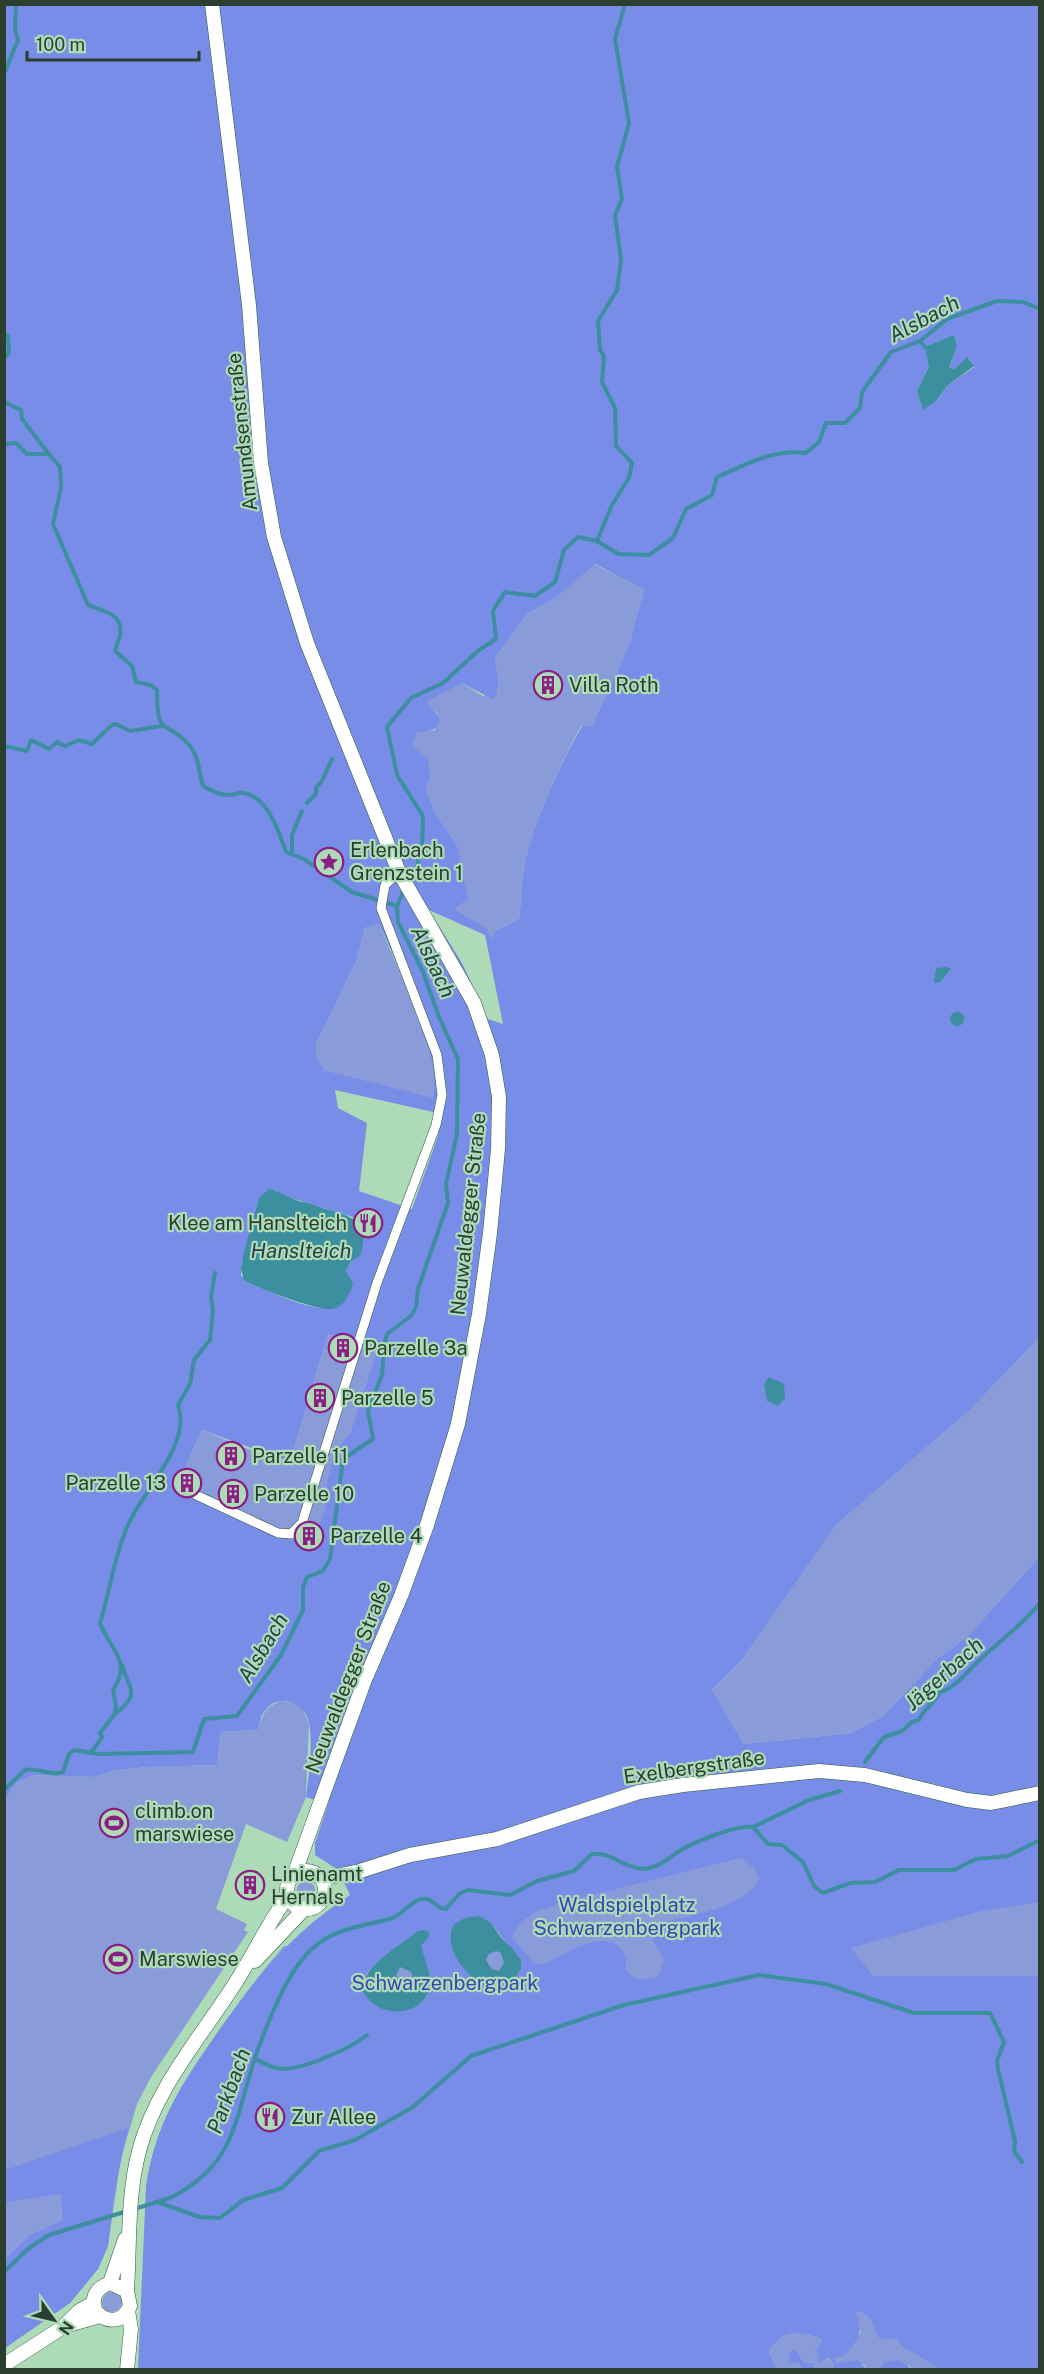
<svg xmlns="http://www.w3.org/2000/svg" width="1044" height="2374" font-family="'Public Sans',sans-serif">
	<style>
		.green { fill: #8a9bd9 }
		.forest { fill: #788de8; fill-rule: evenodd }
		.water { fill: #3c8f9e; fill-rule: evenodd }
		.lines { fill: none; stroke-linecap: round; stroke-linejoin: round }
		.stream { stroke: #3c8f9e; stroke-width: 4 }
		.street-casing { stroke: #30593c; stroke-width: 10 }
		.secondary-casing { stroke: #30593c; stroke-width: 15 }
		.street { stroke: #fff; stroke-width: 9 }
		.secondary { stroke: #fff; stroke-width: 14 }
		.labels { text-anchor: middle; stroke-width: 4.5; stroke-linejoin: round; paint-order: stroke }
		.street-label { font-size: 20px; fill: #2b3e30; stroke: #addbb8 }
		.poi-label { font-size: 20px; fill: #2b3e30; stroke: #addbb8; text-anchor: start }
		.park-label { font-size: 20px; fill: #3846b0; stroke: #addbb8 }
		.water-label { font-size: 21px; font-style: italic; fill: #274147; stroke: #addbb8 }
	</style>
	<rect width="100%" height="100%" fill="#addbb8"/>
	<!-- green -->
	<g class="green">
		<path d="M594,564l50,26 -15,55 -37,81h-11c-22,40 -42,84 -54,128 -6,20 -5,44 -8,65l-24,12 -4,9 -38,-31 3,-66 -21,-30 -9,-23 4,-12 -17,-32 2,-13 20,-3 4,-15 -14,-13 37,-19 21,13 15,-5 -3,-33 32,-44 30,-17z"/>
		<path d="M379,924c21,51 60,120 55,175l-110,-29 -8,-16 1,-12 39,-80 9,-34z"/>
		<path d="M328,1334l49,16 -27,83 -15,17 -9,35 2,9 -15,54 -136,-60 25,-58 61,25 27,7z"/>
		<path d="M1039,1338v219l-72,80 -30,22 -54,57 -32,17 -107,11 -32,-54 30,-30 95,-136 132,-113z"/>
		<path d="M282,1701l15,3 6,6 6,14 -3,73 -19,45 -41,-18 -30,85 31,15 -3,6 4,2 -97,145 -14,27 -16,54 -13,88 -10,23 -28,34 -65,45v-548l11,-17 17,-8 61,2 23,-7 30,-3 70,-2 4,-33 37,-2c4,-15 8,-25 24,-29z"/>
		<path d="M748,1840l291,4v132h-166l-727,211c9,-62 39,-107 73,-157 21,-29 41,-57 65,-84h24z"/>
		<circle cx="306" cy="1890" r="9"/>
		<circle cx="112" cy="2302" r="10"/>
		<path d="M861,2312l10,8 6,11 19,8 7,8 36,22h-27l-2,-3 -26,-3 -5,6h-12l-3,-5h-27l-3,-6 16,-11 11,-15 -7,-19z"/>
		<path d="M793,2333h13l16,7 -6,8 18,17 -2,4h-17l-1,-6 -10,-1 -6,-9 -1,9 5,7h-25l-8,-18 8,-12z"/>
	</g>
	<!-- forest -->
	<g class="forest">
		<path d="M5,5h1034v1333l-70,73 -132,113 -95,136 -30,30 32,54 107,-11 32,-17 54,-57 30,-22 72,-80v345l-58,9 -130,37 22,28h166v393h-100l-36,-22 -7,-8 -17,-1 -8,-18 -10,-8 -6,1c11,17 2,29 -11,43l-10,2 3,6 21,-4 9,9h-35l2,-4 -6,-7 -9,4 -2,-5 2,-2 -4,-5 7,-10c-21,-11 -40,-10 -53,11l8,18h-639l8,-182c9,-64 36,-104 72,-155 39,-56 74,-99 132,-137l-12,-25 -23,-15v-12l13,-39 -22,-7c3,-23 7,-51 3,-74 -4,-22 -33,-31 -45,-11 -4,5 -4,12 -6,18l-37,2 -4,33 -70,2 -30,3 -23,7 -61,-2 -17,8 -11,17zM957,347l-8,20 5,2 13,-11 7,9 -27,19 -11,15 -13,8 -6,-18 12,-25zM595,564l49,26 -15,55 -37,81h-10c-23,40 -43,84 -55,128 -6,20 -5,44 -8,65l-24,12 -4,8 -4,-10 -33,-20 14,-10 -12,-56 -21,-30 -9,-23 4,-12 -2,-18 -15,-14 3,-13c12,-2 25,-2 23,-17l-13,-14 36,-19 30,16c11,-8 4,-28 3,-41l32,-44 30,-17zM429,910l56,25 18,89 -15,-5 -26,-56zM379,924c19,41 63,133 54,174l-109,-28 -8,-16 1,-12 39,-80 9,-34zM335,1090l107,24 -4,22 -26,73 -53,-18 8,-68 -29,-15zM275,1190l9,6 69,21 -2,44 -5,10 -2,31c-24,18 -69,-10 -95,-19l-8,-8 1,-13 15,-57zM328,1334l49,16 -27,83 -15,17 -9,35 2,9 -15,54 -136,-61 25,-57 88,32zM741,1858l14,11 4,10c-14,30 -72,36 -101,45l-6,15 12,20 -5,17c-15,5 -22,6 -33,-6v-14c-5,-7 -10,-14 -19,-15 -17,-2 -49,16 -64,24l-9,-2 -22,-26 9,-15 16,-11 46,-14zM465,1918l30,9 26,33v9l-12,17c-34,9 -50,-25 -59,-51l4,-11zM418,1931l12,2 -9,13c2,7 2,13 4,19 1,5 5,8 6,13 3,27 -25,34 -45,33l-21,-37 10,-10z"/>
		<path d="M128,2128l-15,71 -5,47 -10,23 -28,34 -65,45v-88l24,-24 34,-16 -2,-26 -56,8v-32z"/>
		<path d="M795,2349l9,13 10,1 1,6h-13l-4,-6 -8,-1 -2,-8z"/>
		<path d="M899,2360l13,9h-33l5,-7z"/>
	</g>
	<!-- water -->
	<g class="water">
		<path d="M954,335l3,12 -8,20 5,2 13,-12 7,9 -27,20 -11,15 -13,9 -6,-19 12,-25 -4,-19z"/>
		<path d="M946,967l5,2 -11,13 -6,1 2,-15z"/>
		<circle cx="957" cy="1019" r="7"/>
		<path d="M269,1189c7,0 25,12 34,13 9,1 15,5 23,7 27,7 45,14 34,47l-9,5 -5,10 7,13c-4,11 -8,22 -20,25 -13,3 -76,-21 -89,-29l-3,-11 3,-17 15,-54z"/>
		<path d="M769,1377l15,7 1,14 -7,8 -11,-5 -3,-17z"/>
		<path d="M479,1916l12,7 9,14 12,11 9,12v9l-12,17c-6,1 -13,3 -19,1 -22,-5 -49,-42 -36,-63l11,-6zM496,1951l5,2 3,10 -5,8 -7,-2 -6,-9 3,-6z"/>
		<path d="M427,1930l3,5 -9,11c2,7 10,31 10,37 -5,35 -53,38 -68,8 -1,-26 36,-44 55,-60zM400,1967l11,5 2,6 -3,4 -4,1 -10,-7z"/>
	</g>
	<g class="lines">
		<!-- stream -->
		<g class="stream">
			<path d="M4,74l14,-34 -3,-11 1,-25"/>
			<path d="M4,333l4,3 1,16 -5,7"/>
			<path d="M920,341l5,6"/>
			<path d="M4,402l17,8 1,9 26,34"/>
			<path d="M4,444l12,-1 11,11h22l11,13 1,21 -8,36 35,81c16,7 36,8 32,31 -1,5 -4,9 -5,15l17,15 4,16 15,3 6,5c0,50 8,27 33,56 9,11 9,27 13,40 8,5 17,9 27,9 5,0 9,-3 14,-2 24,4 35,39 42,59l18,7 48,33 45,14"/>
			<path d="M597,541l15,-36 17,-27 3,-15 -16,-17 -1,-38 -13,-26 2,-26 -4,-6 -2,-29 19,-31 4,-30 -6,-45 7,-16 -5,-32 12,-44 -14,-84 10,-35"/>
			<path d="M4,746l23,5 4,-11 18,9 8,-7 8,4 14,-6 13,4 20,-19 4,-1 14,7 32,-5"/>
			<path d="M307,803l9,-9v-6l6,-7 10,-22"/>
			<path d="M292,854v-19l10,-24"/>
			<path d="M408,884l8,-14 6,-24 1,-30 -26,-41 -10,-48 24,-29 32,-15 36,-33 17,-11 -3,-28 12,-19 30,4 20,-14 9,-32 14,-13 19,4 21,13 31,1 24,-17 13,-29 26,-14 5,-18c29,-12 57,-29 89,-24l13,-11 7,-19h19l15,-15 2,-16 29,-40 29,-11 27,-22 50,-18 26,1 17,7"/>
			<path d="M115,1714c27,-21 14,-24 7,-49"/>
			<path d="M91,1753l11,-16 -2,-4 15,-19 1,-9 -3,-15c20,-30 -4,-41 -13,-67 10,-32 14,-67 28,-98 15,-35 64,-80 50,-120l12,-21 4,-24 16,-20 3,-30 -2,-13 4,-24"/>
			<path d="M865,1762l19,-25 18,-6 10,-9 7,-2c4,-11 16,-17 21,-28 15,-3 30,-24 42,-34 20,-19 39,-32 58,-55"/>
			<path d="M4,1790l21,-20c14,-3 26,7 38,2l6,-18 5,-4 25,4 94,-2 11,-33 33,-3 44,-61 22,-45v-23l4,-10 16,-6 7,-12 13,-100 30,-20 -5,-28 14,-36 3,-34 2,-7 24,-18 5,-9 2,-18 30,-86 -2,-19 11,-50 1,-75 -19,-42 -16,-45 -25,-50 -1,-16 7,-16"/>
			<path d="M753,1827l56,-27 31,-9"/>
			<path d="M255,2059c7,3 15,8 22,9 21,5 74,-20 90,-33"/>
			<path d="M157,2202l43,15 20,1 23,-18 39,-12 37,-37 36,-11 58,-33 58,-51 153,-51 135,-30 67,9 88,29h76l14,29 -7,19 1,8 17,72 -1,10 8,11"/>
			<path d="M4,2272l25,-24 20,-13 121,-37c63,-32 64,-73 83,-134 8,-25 18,-49 29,-72 11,-21 22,-40 43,-53 19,-11 44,-15 65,-20 12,-3 23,-22 36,-20 8,1 11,10 20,10l13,-15 9,-4 42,5 27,-14 37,-10 18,-17c21,-3 36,19 58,14 12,-3 19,-10 28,-16 16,-10 57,-27 75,-25l15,17 14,1 21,17 11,24 9,7 27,-10 25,-1 24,-12h55l22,-11 32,-3 32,-16"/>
		</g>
		<!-- street casing -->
		<g class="street-casing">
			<path id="street" d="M196,1495l82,38 13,1 11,-11 75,-240 59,-158 6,-30 -5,-40 -56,-147 4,-23 14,-13"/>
		</g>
		<!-- secondary casing -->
		<g class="secondary-casing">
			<g id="secondary">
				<path d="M212,4l37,301 12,158 13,74 33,106 92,229 75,131 18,52 7,42 -1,52 -8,84 -11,81 -21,110 -31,101 -26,71 -37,86 -70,193"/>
				<circle cx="306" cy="1890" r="19"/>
				<path d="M321,1879l39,-8 50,-16 87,-16 142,-47 44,-7 136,-14 46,4 102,25 24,3 49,-10"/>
				<path d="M255,1961l50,-53"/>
				<path d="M110,2283l15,-44"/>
				<path d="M127,2291l-17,-8c-13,5 -19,13 -15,27 11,14 28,13 35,-4l-3,-15c3,-46 0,-94 12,-140 17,-64 62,-114 97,-169 18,-28 32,-59 52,-86"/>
				<path d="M65,2326l35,-10"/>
				<path d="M4,2365l59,-38 16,-16 14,-8"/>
				<path d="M127,2370l4,-41 -3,-18"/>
			</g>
		</g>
		<!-- street -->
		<use href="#street" class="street"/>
		<!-- secondary -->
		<use href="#secondary" class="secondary"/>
	</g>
	<!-- icons -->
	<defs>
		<g id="building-ring" transform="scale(1.5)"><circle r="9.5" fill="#addbb8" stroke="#8b1e82" stroke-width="1.5"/><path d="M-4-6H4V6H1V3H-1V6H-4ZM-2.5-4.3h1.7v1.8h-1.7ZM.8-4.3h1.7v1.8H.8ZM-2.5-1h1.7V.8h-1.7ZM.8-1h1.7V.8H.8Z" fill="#8b1e82"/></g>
		<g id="sight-ring" transform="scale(1.5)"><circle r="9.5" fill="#addbb8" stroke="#8b1e82" stroke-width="1.5"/><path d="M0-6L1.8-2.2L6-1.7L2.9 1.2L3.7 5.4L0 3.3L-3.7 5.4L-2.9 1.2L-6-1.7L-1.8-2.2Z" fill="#8b1e82"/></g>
		<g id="restaurant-ring" transform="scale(1.5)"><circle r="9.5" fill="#addbb8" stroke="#8b1e82" stroke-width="1.5"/><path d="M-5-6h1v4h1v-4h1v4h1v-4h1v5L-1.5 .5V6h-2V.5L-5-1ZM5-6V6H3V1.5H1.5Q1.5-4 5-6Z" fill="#8b1e82"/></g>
		<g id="stadium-ring" transform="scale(1.5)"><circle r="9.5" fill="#addbb8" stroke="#8b1e82" stroke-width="1.5"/><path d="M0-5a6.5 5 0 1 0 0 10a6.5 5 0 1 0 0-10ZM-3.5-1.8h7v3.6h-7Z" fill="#8b1e82"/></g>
	</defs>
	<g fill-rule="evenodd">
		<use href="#building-ring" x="548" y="685"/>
		<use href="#sight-ring" x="329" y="862"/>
		<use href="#restaurant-ring" x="368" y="1223"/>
		<use href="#building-ring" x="343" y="1348"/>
		<use href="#building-ring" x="320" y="1398"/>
		<use href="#building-ring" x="231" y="1456"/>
		<use href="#building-ring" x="187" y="1483"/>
		<use href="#building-ring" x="233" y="1494"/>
		<use href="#building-ring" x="309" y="1536"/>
		<use href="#stadium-ring" x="114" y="1823"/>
		<use href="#building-ring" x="250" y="1885"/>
		<use href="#stadium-ring" x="118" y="1959"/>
		<use href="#restaurant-ring" x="270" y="2117"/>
	</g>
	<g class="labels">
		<!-- street labels -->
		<g class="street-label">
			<text transform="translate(242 432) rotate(-96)" y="7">Amundsenstraße</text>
			<text transform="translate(468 1214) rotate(-84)" y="7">Neuwaldegger Straße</text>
			<text transform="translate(348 1677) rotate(-69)" y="7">Neuwaldegger Straße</text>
			<text transform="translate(694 1767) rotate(-8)" y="7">Exelbergstraße</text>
		</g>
		<!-- poi labels -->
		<g class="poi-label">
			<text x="569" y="692">Villa Roth</text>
			<text x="350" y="857">Erlenbach<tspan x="350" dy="23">Grenzstein 1</tspan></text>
			<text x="347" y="1230" text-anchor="end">Klee am Hanslteich</text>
			<text x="364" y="1355">Parzelle 3a</text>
			<text x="341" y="1405">Parzelle 5</text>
			<text x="252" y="1463">Parzelle 11</text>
			<text x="166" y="1490" text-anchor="end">Parzelle 13</text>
			<text x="254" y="1501">Parzelle 10</text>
			<text x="330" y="1543">Parzelle 4</text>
			<text x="135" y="1818">climb.on<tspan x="135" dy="23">marswiese</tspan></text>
			<text x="271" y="1881">Linienamt<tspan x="271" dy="23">Hernals</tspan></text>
			<text x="139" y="1966">Marswiese</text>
			<text x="291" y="2124">Zur Allee</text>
		</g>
		<!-- park labels -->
		<g class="park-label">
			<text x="627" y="1912">Waldspielplatz<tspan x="627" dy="23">Schwarzenbergpark</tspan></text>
			<text x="445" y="1990">Schwarzenbergpark</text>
		</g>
		<!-- water labels -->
		<g class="water-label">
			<text transform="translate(924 319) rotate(-28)" y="7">Alsbach</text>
			<text transform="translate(433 962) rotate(65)" y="7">Alsbach</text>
			<text x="301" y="1258">Hanslteich</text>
			<text transform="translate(263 1648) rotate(-59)" y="7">Alsbach</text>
			<text transform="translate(944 1674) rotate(-42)" y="7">Jägerbach</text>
			<text transform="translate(229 2091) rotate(-70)" y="7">Parkbach</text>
		</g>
	</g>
	<!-- border -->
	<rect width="1044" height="2374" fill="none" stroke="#2b3e30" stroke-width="12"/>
	<!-- north arrow -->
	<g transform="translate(54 2320) rotate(124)" stroke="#addbb8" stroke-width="4.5" paint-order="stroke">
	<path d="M0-4.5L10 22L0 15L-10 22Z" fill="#2b3e30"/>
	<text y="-9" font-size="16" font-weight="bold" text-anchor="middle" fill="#2b3e30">N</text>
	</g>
	<!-- scale -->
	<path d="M27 51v9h172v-9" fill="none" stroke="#2b3e30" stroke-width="3"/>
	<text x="36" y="51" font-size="18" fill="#2b3e30" stroke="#addbb8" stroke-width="4.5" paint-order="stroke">100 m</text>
</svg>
